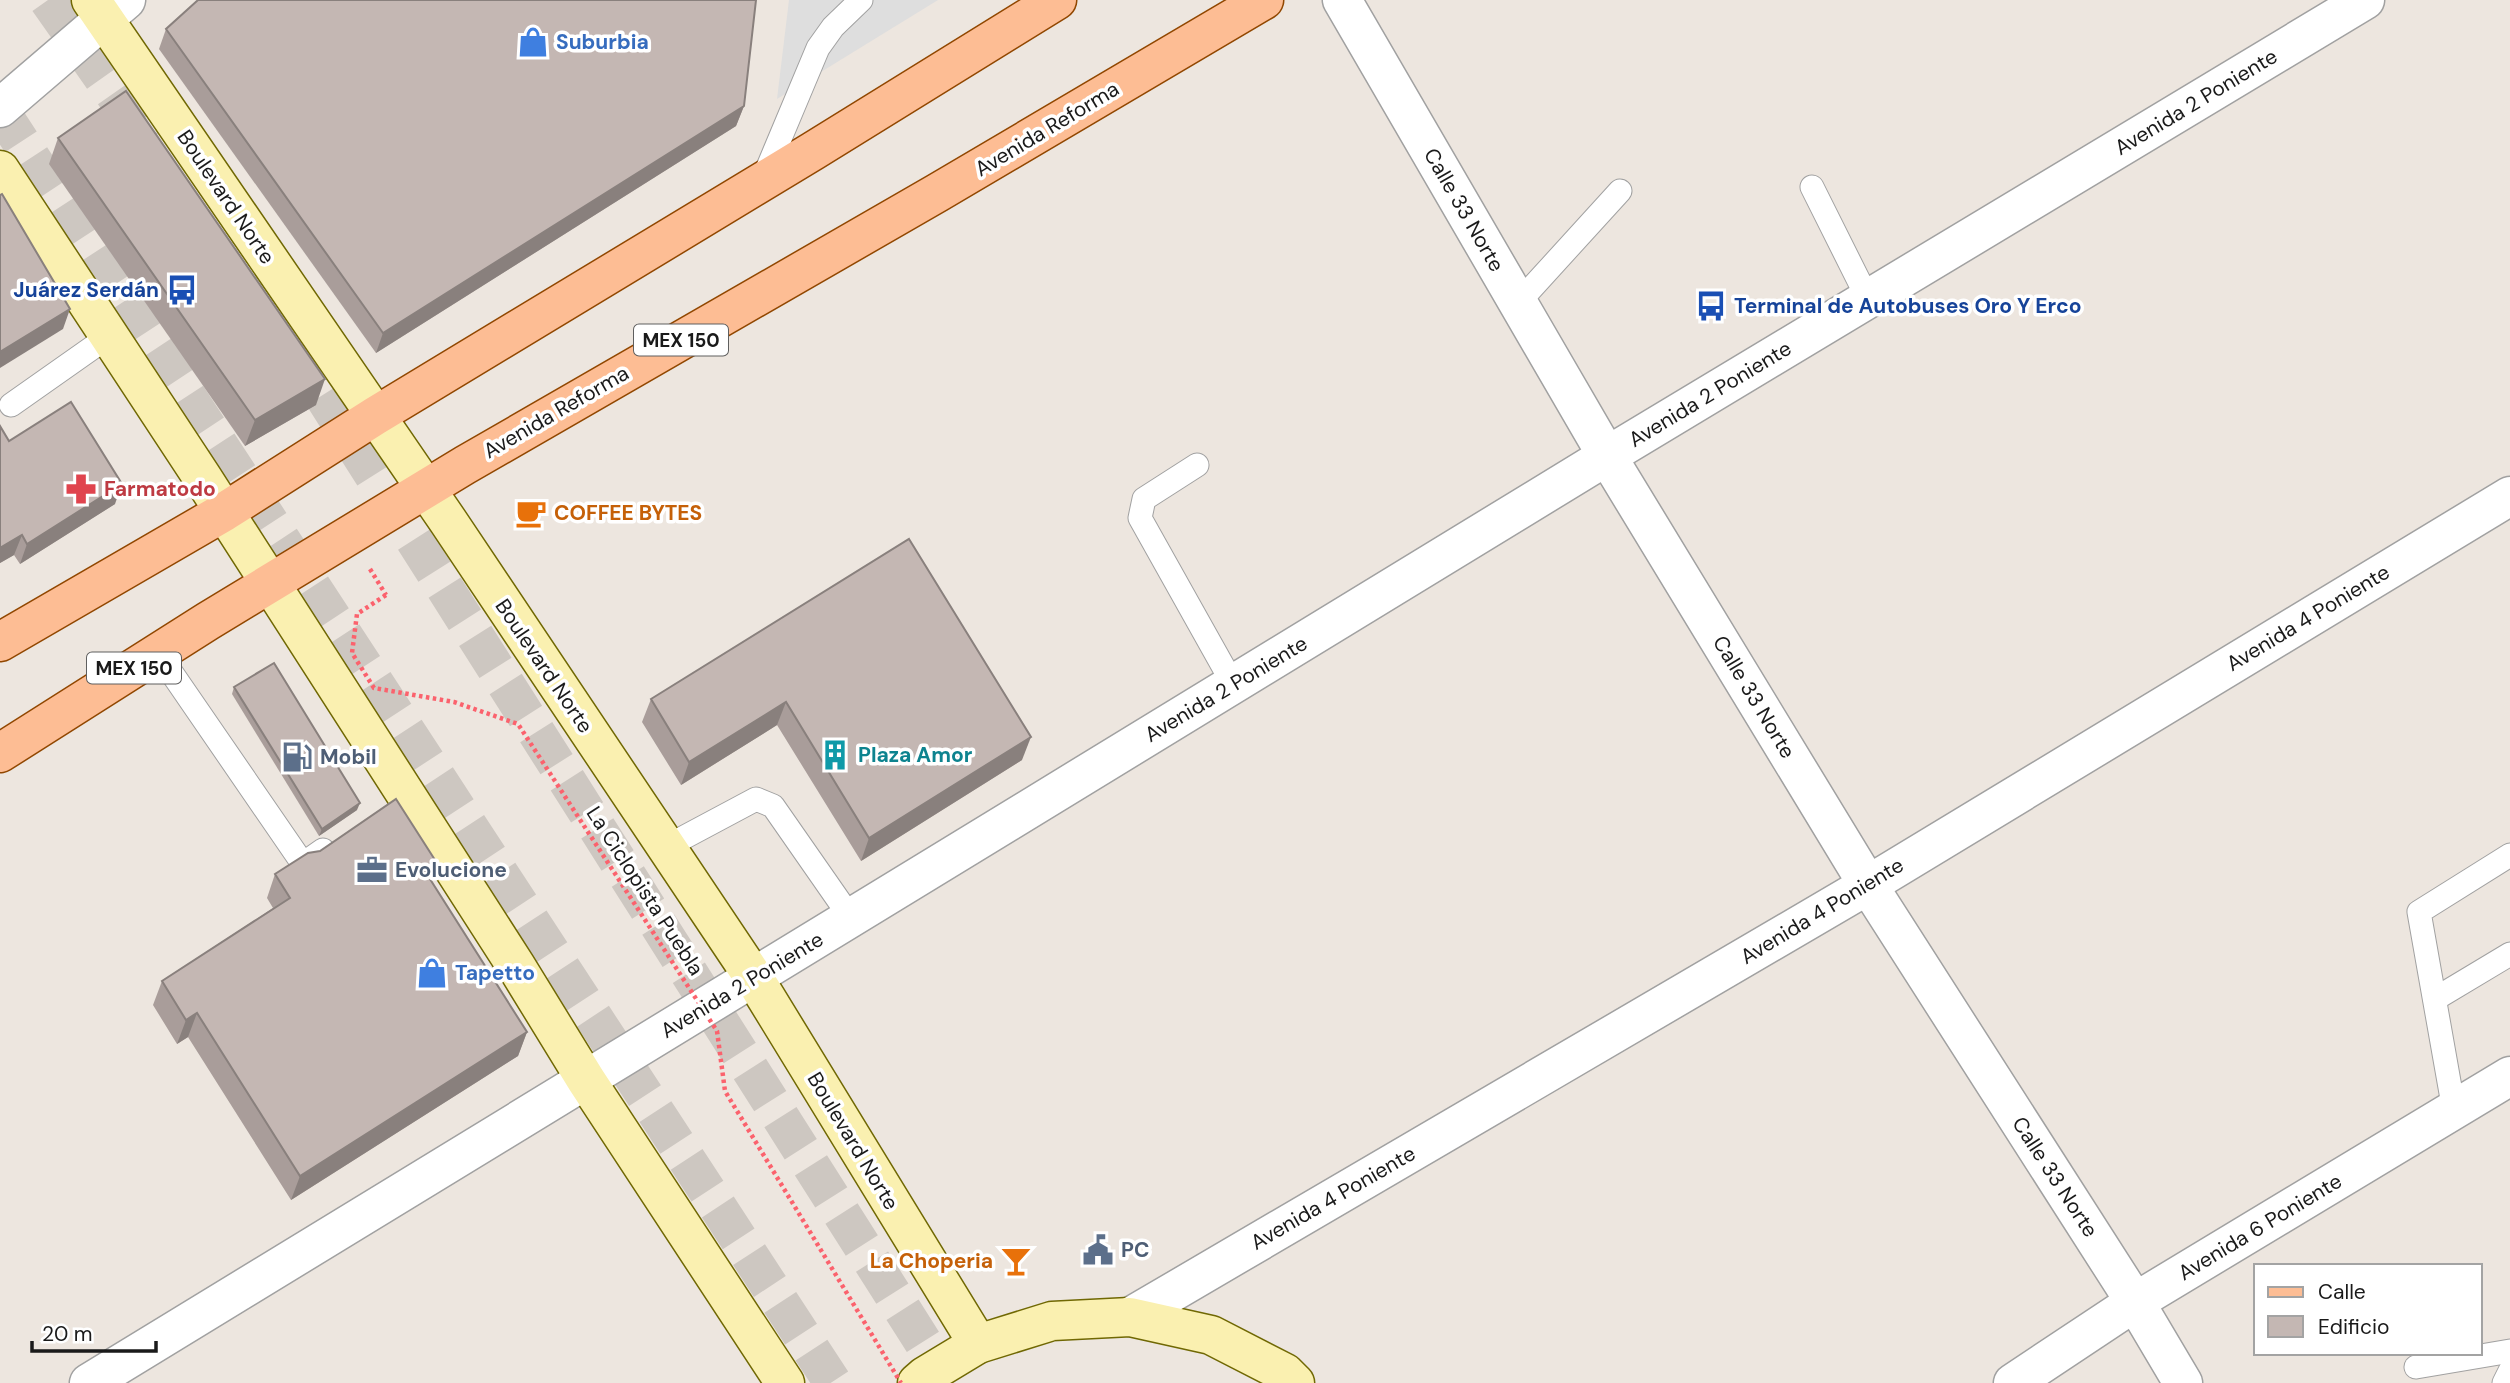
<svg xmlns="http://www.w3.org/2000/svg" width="2510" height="1383" font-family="'DM Sans',sans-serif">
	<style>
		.parking { fill: #dedede }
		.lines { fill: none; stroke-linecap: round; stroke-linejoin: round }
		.primary-tunnel { stroke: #cdc7c1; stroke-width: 38; stroke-dasharray: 38 19; stroke-linecap: butt }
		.service-casing { stroke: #a1a1a1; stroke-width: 25 }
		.minor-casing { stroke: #a1a1a1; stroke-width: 41 }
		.secondary-casing { stroke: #706803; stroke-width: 41 }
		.primary-casing { stroke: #914700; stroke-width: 41 }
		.path { stroke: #fb626d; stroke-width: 4.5; stroke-dasharray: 3.5 3.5; stroke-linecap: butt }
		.service { stroke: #fff; stroke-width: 23 }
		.minor { stroke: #fff; stroke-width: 38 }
		.secondary { stroke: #faf0b0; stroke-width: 38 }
		.primary { stroke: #fdbd94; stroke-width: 38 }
		.path-bridge { stroke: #fb626d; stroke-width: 4.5; stroke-dasharray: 3.5 3.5; stroke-linecap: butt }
		.wall { fill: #a99d9a }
		.shaded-wall { fill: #89807d }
		.building { fill: #c4b7b3; stroke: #89807d; stroke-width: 2 }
		.labels { text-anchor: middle; stroke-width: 7; stroke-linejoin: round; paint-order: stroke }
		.shield { fill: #fff; stroke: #5f5f5f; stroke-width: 2 }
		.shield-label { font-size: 19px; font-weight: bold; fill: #1a1a1a }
		.shop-label { font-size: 21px; font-weight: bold; fill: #366cbe; stroke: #fff; text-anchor: start }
		.street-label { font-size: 21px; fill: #1a1a1a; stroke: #fff }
		.transit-label { font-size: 21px; font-weight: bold; fill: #164399; stroke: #fff; text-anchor: end }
		.health-label { font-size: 21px; font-weight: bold; fill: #be3a42; stroke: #fff; text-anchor: start }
		.food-label { font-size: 21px; font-weight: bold; fill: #c56008; stroke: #fff; text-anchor: start }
		.culture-label { font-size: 21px; font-weight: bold; fill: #0d838f; stroke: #fff; text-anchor: start }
		.service-label { font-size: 21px; font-weight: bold; fill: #4e5e75; stroke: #fff; text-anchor: start }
	</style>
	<rect width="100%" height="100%" fill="#ede6df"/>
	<!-- parking -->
	<path class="parking" d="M789,0h149l-161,99z"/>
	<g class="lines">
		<!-- primary-tunnel -->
		<g class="primary-tunnel">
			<path d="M48,0l99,141"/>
			<path d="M0,110l833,1273"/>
			<path d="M292,347l657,1036"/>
		</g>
		<!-- service casing -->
		<g class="service-casing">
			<g id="service">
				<path d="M763,179l55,-131 15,-21 28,-27"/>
				<path d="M1812,187l56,112"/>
				<path d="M1518,303l102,-112"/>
				<path d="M11,405l98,-69"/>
				<path d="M1197,465l-53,34 -4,19 93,166"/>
				<path d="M158,653l145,211 20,-14"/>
				<path d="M666,847l90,-48 17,7 78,112"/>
				<path d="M2435,999l75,-45"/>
				<path d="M2454,1110l-35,-198 91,-57"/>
				<path d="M2416,1367l94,-16"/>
				<path d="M2504,1383l6,-12"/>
			</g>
		</g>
		<!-- minor casing -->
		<g class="minor-casing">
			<g id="minor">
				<path d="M1342,0l265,456 261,429 267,417 48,81"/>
				<path d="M0,108l126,-108"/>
				<path d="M1130,1317l738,-432 642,-389"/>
				<path d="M89,1383l1518,-927 758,-456"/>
				<path d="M2013,1383l122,-81 375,-226"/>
			</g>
		</g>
		<!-- secondary casing -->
		<g class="secondary-casing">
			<g id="secondary">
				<path d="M91,0l357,521 306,457 224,366"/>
				<path d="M0,170l202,307 314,489 70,114 199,303"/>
				<path d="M917,1383l8,-7 53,-32 74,-23 78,-4 81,18 74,38 10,10"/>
			</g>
		</g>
		<!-- primary casing -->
		<g class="primary-casing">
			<g id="primary">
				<path d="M0,642l224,-130 151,-96 438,-265 244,-151"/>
				<path d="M0,753l208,-132 257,-156 472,-272 327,-193"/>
			</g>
		</g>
		<!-- path -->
		<path class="path" d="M370,569l16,26"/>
		<!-- service -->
		<use href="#service" class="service"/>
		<!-- minor -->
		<use href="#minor" class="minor"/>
		<!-- secondary -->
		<use href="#secondary" class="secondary"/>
		<!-- primary -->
		<use href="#primary" class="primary"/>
		<!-- path-bridge -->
		<path class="path-bridge" d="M386,595l-29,19 -5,39 22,35 80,14 64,22 199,307 8,60 176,292"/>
	</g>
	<!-- wall -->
	<g class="wall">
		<path d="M166,29l578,77 -8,20 -360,227 -217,-304z"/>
		<path d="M58,138l258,267 -71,41 -196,-282z"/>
		<path d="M0,426l9,15 106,63 -95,60 -6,-9 -14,8z"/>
		<path d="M909,539l113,221 -161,101 -84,-136 -96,60 -39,-63 9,-23z"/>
		<path d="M234,687l123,123 -38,26 -87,-142z"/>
		<path d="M275,874l154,4 98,154 -9,24 -227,144 -103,-163 -11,7 -24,-39 9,-24 111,-73 -6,-10z"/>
	</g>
	<!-- shaded-wall -->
	<g class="shaded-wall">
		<path d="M744,106l-8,20 -360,227 7,-20z"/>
		<path d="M70,309l-7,20 -63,39v-16z"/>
		<path d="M325,379l-9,26 -71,41 10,-26z"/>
		<path d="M122,484l-7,20 -95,60 7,-20z"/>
		<path d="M22,535l-8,20 -14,8v-15z"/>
		<path d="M786,702l-9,23 -96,60 8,-23z"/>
		<path d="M1031,737l-9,23 -161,101 8,-23z"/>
		<path d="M360,803l-3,7 -38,26 3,-7z"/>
		<path d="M435,860l-9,24 -3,-16z"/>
		<path d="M197,1013l-9,24 -11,7 9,-24z"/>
		<path d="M527,1032l-9,24 -227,144 9,-24z"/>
	</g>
	<!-- building -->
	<g class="building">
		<path d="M198,0h558l-12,106 -361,227 -217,-304z"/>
		<path d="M126,91l199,288 -70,41 -197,-282z"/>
		<path d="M2,194l68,115 -70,43v-157z"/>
		<path d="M71,402l51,82 -95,60 -5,-9 -22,13v-122l9,15z"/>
		<path d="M909,539l122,198 -162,101 -83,-136 -97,60 -38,-63z"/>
		<path d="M274,663l86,140 -38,26 -88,-142z"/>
		<path d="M396,799l39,61 -12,8 104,164 -227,144 -103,-163 -11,7 -24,-39 128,-83 -15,-24 33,-21 12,-2z"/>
	</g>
	<!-- icons -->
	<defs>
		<g id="shop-bare" transform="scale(2.415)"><path d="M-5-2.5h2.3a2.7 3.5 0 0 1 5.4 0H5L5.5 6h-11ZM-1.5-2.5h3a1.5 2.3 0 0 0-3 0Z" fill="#3f7fe0" stroke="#fff" stroke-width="2.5" paint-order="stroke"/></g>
		<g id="bus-bare" transform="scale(2.415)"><path d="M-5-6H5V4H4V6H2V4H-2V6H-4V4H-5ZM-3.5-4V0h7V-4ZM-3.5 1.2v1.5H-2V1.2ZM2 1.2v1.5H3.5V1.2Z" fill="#1a4fb4" stroke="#fff" stroke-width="2.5" paint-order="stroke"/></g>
		<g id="pharmacy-bare" transform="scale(2.415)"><path d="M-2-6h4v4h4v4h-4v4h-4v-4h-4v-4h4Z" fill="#e0444e" stroke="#fff" stroke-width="2.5" paint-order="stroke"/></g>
		<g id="cafe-bare" transform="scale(2.415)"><path d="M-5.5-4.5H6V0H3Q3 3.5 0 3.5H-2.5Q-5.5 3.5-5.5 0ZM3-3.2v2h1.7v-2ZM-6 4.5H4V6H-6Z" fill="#e8710a" stroke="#fff" stroke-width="2.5" paint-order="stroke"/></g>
		<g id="building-bare" transform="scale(2.415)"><path d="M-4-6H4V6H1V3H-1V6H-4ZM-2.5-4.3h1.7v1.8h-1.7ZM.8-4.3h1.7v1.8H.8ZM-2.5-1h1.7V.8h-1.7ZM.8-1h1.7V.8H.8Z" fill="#0f9aa8" stroke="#fff" stroke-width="2.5" paint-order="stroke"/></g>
		<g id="fuel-bare" transform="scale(2.415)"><path d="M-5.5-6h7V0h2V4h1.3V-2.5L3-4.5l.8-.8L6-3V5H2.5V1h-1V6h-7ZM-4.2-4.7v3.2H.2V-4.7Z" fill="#5c6f8a" stroke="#fff" stroke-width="2.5" paint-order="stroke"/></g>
		<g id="office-bare" transform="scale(2.415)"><path d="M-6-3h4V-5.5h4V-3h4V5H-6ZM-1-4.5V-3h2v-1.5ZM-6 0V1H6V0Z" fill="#5c6f8a" stroke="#fff" stroke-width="2.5" paint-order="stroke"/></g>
		<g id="civic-bare" transform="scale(2.415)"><path d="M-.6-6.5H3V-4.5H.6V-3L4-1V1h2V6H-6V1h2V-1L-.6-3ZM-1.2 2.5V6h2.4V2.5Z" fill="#5c6f8a" stroke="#fff" stroke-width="2.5" paint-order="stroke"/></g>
		<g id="bar-bare" transform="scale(2.415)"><path d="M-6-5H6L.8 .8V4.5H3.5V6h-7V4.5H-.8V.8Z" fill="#e8710a" stroke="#fff" stroke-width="2.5" paint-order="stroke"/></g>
	</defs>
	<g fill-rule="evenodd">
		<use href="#shop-bare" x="533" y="42"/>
		<use href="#bus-bare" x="182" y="290"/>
		<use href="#bus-bare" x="1711" y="306"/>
		<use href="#pharmacy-bare" x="81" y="489"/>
		<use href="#cafe-bare" x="531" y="513"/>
		<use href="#building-bare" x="835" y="755"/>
		<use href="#fuel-bare" x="297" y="757"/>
		<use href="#office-bare" x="372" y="870"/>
		<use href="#shop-bare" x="432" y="973"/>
		<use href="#civic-bare" x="1098" y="1250"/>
		<use href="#bar-bare" x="1016" y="1261"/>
	</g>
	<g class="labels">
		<!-- shield labels -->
		<g class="shield">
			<rect x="634" y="324.5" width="94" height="31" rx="5"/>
			<rect x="87" y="652.5" width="94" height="31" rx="5"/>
		</g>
		<g class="shield-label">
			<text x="681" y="347">MEX 150</text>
			<text x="134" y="675">MEX 150</text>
		</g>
		<!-- shop labels -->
		<g class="shop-label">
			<text x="556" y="49">Suburbia</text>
			<text x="455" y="980">Tapetto</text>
		</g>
		<!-- street labels -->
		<g class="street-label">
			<text transform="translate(2196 102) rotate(-31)" y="7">Avenida 2 Poniente</text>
			<text transform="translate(1047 129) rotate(-31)" y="7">Avenida Reforma</text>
			<text transform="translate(226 197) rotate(56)" y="7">Boulevard Norte</text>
			<text transform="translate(1464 210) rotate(60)" y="7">Calle 33 Norte</text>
			<text transform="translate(1710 394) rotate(-31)" y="7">Avenida 2 Poniente</text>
			<text transform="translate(556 412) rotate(-30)" y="7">Avenida Reforma</text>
			<text transform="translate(2308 618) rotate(-31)" y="7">Avenida 4 Poniente</text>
			<text transform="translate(544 666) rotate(56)" y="7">Boulevard Norte</text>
			<text transform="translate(1226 689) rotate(-31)" y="7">Avenida 2 Poniente</text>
			<text transform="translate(1754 697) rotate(59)" y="7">Calle 33 Norte</text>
			<text transform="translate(645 891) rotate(57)" y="7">La Ciclopista Puebla</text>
			<text transform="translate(1822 911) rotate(-31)" y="7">Avenida 4 Poniente</text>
			<text transform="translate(742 985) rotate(-31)" y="7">Avenida 2 Poniente</text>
			<text transform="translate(853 1141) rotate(59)" y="7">Boulevard Norte</text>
			<text transform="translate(2055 1177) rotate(57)" y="7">Calle 33 Norte</text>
			<text transform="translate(1333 1198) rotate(-30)" y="7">Avenida 4 Poniente</text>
			<text transform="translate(2260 1227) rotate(-31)" y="7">Avenida 6 Poniente</text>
		</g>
		<!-- transit labels -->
		<g class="transit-label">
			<text x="159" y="297">Juárez Serdán</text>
			<text x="1734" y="313" text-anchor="start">Terminal de Autobuses Oro Y Erco</text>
		</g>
		<!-- health labels -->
		<g class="health-label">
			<text x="104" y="496">Farmatodo</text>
		</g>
		<!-- food labels -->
		<g class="food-label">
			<text x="554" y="520">COFFEE BYTES</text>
			<text x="993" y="1268" text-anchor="end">La Choperia</text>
		</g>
		<!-- culture labels -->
		<g class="culture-label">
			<text x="858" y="762">Plaza Amor</text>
		</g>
		<!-- service labels -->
		<g class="service-label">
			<text x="320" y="764">Mobil</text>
			<text x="395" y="877">Evolucione</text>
			<text x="1121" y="1257">PC</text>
		</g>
	</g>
	<!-- legend -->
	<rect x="2254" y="1264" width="228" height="91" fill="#ffffff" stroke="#a3a3a3" stroke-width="2"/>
	<rect x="2268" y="1287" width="35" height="10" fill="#fdbd94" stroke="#a3a3a3" stroke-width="2"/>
	<text x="2318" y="1299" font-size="21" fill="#1a1a1a">Calle</text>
	<rect x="2268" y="1316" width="35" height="21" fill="#c4b7b3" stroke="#a3a3a3" stroke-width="2"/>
	<text x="2318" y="1334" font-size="21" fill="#1a1a1a">Edificio</text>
	<!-- scale -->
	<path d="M32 1341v10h124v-10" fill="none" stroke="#1a1a1a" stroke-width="3.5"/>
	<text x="42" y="1341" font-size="21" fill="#1a1a1a" stroke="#ffffff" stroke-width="5" paint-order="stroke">20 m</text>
</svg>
